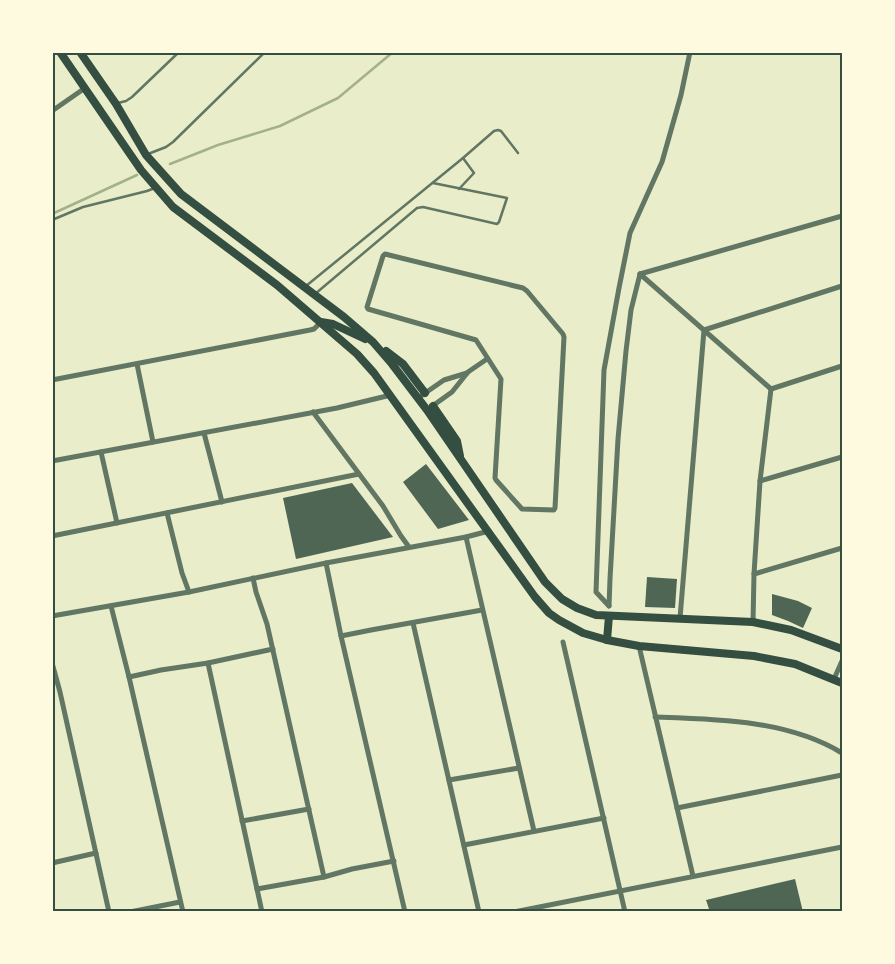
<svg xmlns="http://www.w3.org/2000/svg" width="895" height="964" font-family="'DejaVu Sans',sans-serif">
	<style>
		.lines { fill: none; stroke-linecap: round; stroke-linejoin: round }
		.stream { stroke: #a3b18a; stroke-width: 2.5 }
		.building { fill: #4f6655 }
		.service { stroke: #617663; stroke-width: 2.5 }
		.minor { stroke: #617663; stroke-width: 5 }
		.secondary { stroke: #344e41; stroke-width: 8 }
		.neatline { fill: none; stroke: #344e41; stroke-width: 2 }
	</style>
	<rect width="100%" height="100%" fill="#e9edc9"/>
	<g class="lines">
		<!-- stream -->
		<g class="stream">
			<path d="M170,164l48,-19 62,-19 58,-28 55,-46"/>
			<path d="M52,214l85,-39"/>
		</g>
	</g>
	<!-- building -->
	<g class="building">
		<path d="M426,464l43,56 -31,9 -35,-47z"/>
		<path d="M352,483l41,54 -97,22 -13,-61z"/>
		<path d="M647,577l30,2 -2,29 -30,-1z"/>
		<path d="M772,594l26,7 14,7 -9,20 -15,-7 -16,-6z"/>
		<path d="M795,879l8,33h-93l-4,-12z"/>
	</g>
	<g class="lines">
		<!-- service -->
		<g class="service">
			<path d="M118,103l8,-2 6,-4 47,-45"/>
			<path d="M148,154l18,-7 7,-5 92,-90"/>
			<path d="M463,158l31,-27 4,-1 3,1 17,22"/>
			<path d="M52,220l31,-13 64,-16 8,-3"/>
			<path d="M306,286l157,-128 11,15 -15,16"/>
			<path d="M315,294l102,-86 6,-1 74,17 2,-2 8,-24 -74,-15"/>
		</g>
		<!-- minor -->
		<g class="minor">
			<path d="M52,111l33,-23"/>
			<path d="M385,254l138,34 4,3 36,43 1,3 -9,171 -1,2 -32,-1 -26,-29 -1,-2 6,-99 -25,-39 -108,-31 -1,-2 16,-51z"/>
			<path d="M640,274l202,-58"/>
			<path d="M640,274l131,115"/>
			<path d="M137,364l16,78"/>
			<path d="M52,380l258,-50 4,-1 7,-7"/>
			<path d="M771,389l71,-23"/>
			<path d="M418,398l26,-18 23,-7"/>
			<path d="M431,407l21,-15 16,-20 19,-13"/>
			<path d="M313,412l70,94 18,30 8,11"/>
			<path d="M204,433l18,69"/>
			<path d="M101,452l16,71"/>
			<path d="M52,461l285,-53 54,-13"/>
			<path d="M760,481l82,-24"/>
			<path d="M167,513l15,60 7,19"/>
			<path d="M52,536l307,-62"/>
			<path d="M466,537l68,294"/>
			<path d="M326,563l15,73 64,276"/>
			<path d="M754,574l88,-26"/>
			<path d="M253,578l3,14 11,32 57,253"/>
			<path d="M111,606l18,71 54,235"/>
			<path d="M609,606l-13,-14 8,-222 15,-82 11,-55 32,-71 19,-67 9,-43"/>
			<path d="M609,606l1,-27 8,-140 8,-88 5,-41 9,-36"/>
			<path d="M52,616l137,-24 137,-29 140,-26 23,-6"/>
			<path d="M680,618l24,-288 138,-44"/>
			<path d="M753,622l1,-48 6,-93 11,-92"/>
			<path d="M413,623l66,289"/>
			<path d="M341,636l30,-6 111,-20"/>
			<path d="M563,642l62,270"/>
			<path d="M639,646l54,230"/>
			<path d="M52,663l8,29 49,220"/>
			<path d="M208,663l54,249"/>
			<path d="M129,677l32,-7 47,-7 65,-14"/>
			<path d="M834,679l8,-18"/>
			<path d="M655,717c62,2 133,3 187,36"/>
			<path d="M449,780l70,-12"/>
			<path d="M677,808l165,-33"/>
			<path d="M242,821l67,-12"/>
			<path d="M464,845l140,-27"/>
			<path d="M52,863l44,-10"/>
			<path d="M257,889l67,-12 28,-8 42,-8"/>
			<path d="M130,912l50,-10"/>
			<path d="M514,912l328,-65"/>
		</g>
		<!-- secondary -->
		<g class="secondary">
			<path d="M60,52l81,118 32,37 104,78 80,69 17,19 161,224 14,16 10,7 24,13 24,7 32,6 115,10 41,8 47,19"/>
			<path d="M80,52l36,52 30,51 35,39 163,123 29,25 19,22 35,46 118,172 17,17 15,9 19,7 157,7 38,8 51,19"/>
			<path d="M321,322l12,2 32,15"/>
			<path d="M386,351l17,13 22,29"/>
			<path d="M433,406l24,35 3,15"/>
			<path d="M607,640l2,-24"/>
		</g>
	</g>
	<!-- border -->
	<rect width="895" height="964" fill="none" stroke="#fefae0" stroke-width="108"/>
	<rect x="54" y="54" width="787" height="856" class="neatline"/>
</svg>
